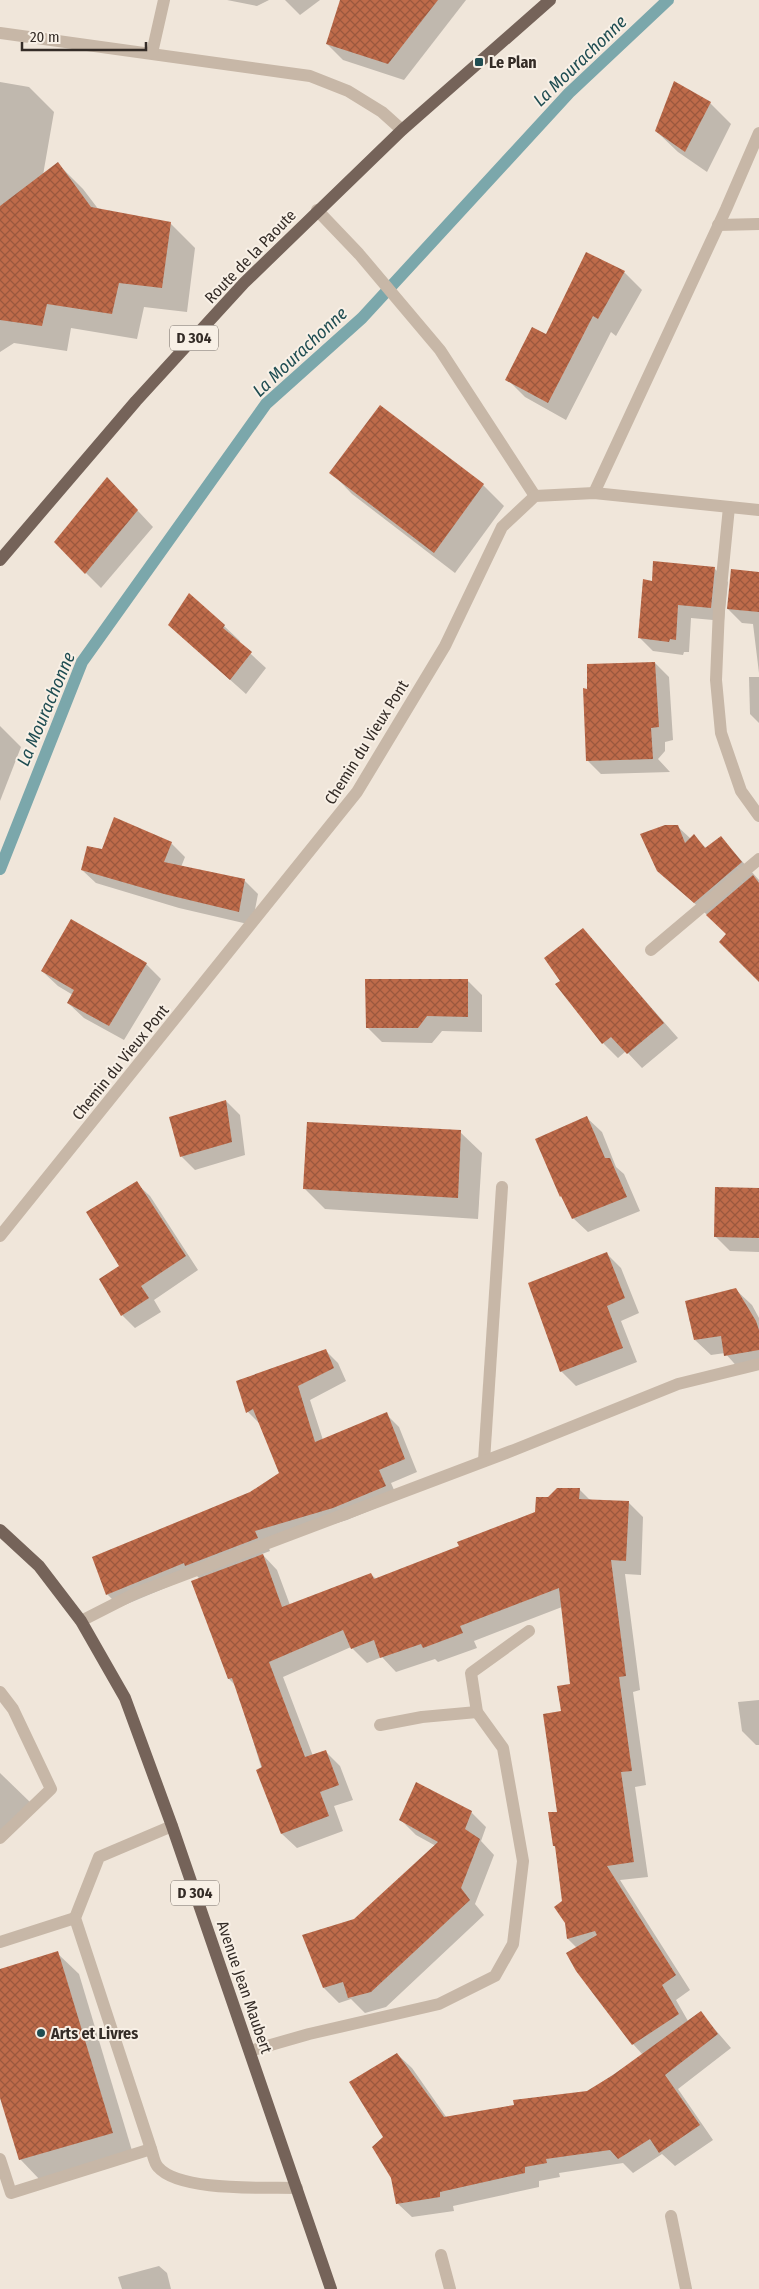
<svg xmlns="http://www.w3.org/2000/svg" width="759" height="2289" font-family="'Fira Sans Condensed',sans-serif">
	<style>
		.shadow { fill: #0003 }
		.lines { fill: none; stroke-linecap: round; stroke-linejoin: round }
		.stream { stroke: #7ba7ab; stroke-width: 12 }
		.building { fill: url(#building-cross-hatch) }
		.minor { stroke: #c7b7a7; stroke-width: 12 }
		.major { stroke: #756359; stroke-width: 12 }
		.poi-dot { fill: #1f4d52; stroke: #f8f0e6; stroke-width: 2 }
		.labels { text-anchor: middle; stroke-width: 4; stroke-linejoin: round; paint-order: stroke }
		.shield { fill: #f8f0e6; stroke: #6f6760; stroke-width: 1 }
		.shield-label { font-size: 15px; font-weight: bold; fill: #342c27 }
		.poi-label { font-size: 16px; font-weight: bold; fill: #342c27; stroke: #f8f0e6; text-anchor: start }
		.street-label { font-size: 16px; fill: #342c27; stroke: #f8f0e6 }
		.water-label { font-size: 18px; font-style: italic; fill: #1f4d52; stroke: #f8f0e6 }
	</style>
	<defs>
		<pattern id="building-cross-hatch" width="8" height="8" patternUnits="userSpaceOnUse" patternTransform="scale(1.25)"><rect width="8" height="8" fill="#be6b4a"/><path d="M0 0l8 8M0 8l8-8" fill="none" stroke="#9b583e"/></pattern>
	</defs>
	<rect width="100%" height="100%" fill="#f0e6da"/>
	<!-- shadow -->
	<g class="shadow">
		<path d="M227,0h42l-12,6z"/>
		<path d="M285,0h35l-20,15z"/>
		<path d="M341,0h125l-62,80 -61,-20 -16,-16z"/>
		<path d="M0,82l29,5 25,25 -11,63 15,-11 25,25 16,21 71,13 25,25 -8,64 -43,-5 -7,32 -66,-11 -4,23 -53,-8 -14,9z"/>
		<path d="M710,103l21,21 -24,48 -29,-20 -22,-21z"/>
		<path d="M624,272l18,18 -26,46 -5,-4 -45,88 -41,-23 -18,-18 39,-43z"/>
		<path d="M331,472l152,13 21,21 -49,67 -103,-79z"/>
		<path d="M122,494l31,33 -52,61 -46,-46z"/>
		<path d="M714,568l14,14 -4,39 -33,-3 -2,34h-5l-1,3 -30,-4 -14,-14 14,-55z"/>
		<path d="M759,573v100l-6,-49 -11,-1 -14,-14z"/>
		<path d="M169,625l55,1 16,15 -1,2 27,25 -20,26z"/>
		<path d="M655,663l14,14 4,63 -8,2v9l-7,8 12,13 -69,2 -14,-14 1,-70z"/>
		<path d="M749,677h10v46l-9,-9z"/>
		<path d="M0,726l21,21 -21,54z"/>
		<path d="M677,826l14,13 3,-3 12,12 15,-10 38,42v97l-31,-43 -59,-54z"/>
		<path d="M171,843l14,14 -4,10 63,13 14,14 -6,31 -73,-17 -83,-25 -14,-13 20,-20z"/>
		<path d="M583,930l95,108 -36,30 -16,-17 -8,7 -15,-15 -41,-62z"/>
		<path d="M146,964l15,15 -37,61 -40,-22 -16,-15 5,-8 -15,-9 -16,-15z"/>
		<path d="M467,980l15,15v37l-40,-1 -10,12 -50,-1 -15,-15z"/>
		<path d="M226,1101l14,14 5,40 -50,15 -14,-14z"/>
		<path d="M587,1118l15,14 14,35 8,7 16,37 -52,21 -15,-14 -12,-22z"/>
		<path d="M460,1132l22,21 -4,66 -153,-10 -21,-21z"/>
		<path d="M136,1183l14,13 48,74 -44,30 7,12 -26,16 -13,-13 -1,-48z"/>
		<path d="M759,1189v63l-29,-1 -15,-15z"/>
		<path d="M606,1253l15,15 18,45 -18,8 16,41 -61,24 -15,-15z"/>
		<path d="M736,1290l16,15 7,13v50l-18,3 -16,-18 -14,2 -16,-15z"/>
		<path d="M325,1350l13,13 8,18 -36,19 13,40 63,-26 13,13 18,45 -26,11 7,16 -51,21 -80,24 3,7 -8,3 15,16 13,35 81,-31 5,5 85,-32 75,-34 12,-15 31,-9 12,12 38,2 14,14 -2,58 -16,-1 15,116 -7,2 13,93 -11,2 13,90 -28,3 70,110 -14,10 12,21 12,-9 31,36 -53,41 35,51 -38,26 -13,-12 -29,19 -10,-10 -64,10 1,4 -21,4v6l-86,19 1,5 -42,6 -15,-14 -12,-66 12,-83 15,14 35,50 140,-26 56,-37 -10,-11 -56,-96 -9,-9 -12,-91 -2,-2 4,-33 4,-101 10,-27 -10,-78 -88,34 3,7 -39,14 -3,-3 -39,13 -14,-15 -15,6 -16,-16 -68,30 30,79 12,-5 15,15 13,34 -19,6 9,25 -46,17 -15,-14 -46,-148 -7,-7 -37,-97 8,-3 -4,-4 -76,32 -13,-13 173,-121 -19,-48 -13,-13 -10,-31z"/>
		<path d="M759,1700v45h-3l-14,-14 -4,-29z"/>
		<path d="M0,1773l33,32 -33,39z"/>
		<path d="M471,1812l15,15 -5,14 13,14 -19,49 9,11 -98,92 -21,6 -14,-14 -12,4 -15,-15 31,-68 81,-74 -20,-11 -15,-15z"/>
		<path d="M57,1953l22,21 54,180 -92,27 -21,-22 -20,-65v-124z"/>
		<path d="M159,2266l8,7 4,16h-49l-4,-12z"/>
	</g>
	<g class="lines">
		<!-- stream -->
		<path class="stream" d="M0,869l82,-207 184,-258 96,-86 207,-225 99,-93"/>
	</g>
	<!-- building -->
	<g class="building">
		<path d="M340,0h98l-50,64 -62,-20z"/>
		<path d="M674,81l37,21 -26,50 -30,-21z"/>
		<path d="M58,162l33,45 80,15 -9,66 -43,-5 -7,31 -65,-10 -5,22 -42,-6v-114z"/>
		<path d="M586,252l39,19 -27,48 -5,-3 -45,87 -43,-23 27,-53 14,7z"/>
		<path d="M380,405l104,79 -50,69 -105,-80z"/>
		<path d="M107,477l31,33 -53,64 -31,-32z"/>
		<path d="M653,561l62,6 -4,41 -33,-3 -2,35 -6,-1 -1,3 -31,-4 5,-59 9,2z"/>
		<path d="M731,569l28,3v40l-32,-3z"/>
		<path d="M189,593l36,32 -2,3 29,24 -22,28 -62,-55z"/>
		<path d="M655,662l4,65 -8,1 2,31 -67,2 -3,-73 4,1v-25z"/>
		<path d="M114,817l58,25 -8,20 81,17 -6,33 -75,-18 -83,-24 6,-24 15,3z"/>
		<path d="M665,825h13l7,18 9,-9 11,14 16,-12 21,26 -48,41 -37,-32 -17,-37z"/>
		<path d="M753,875l6,8v99l-40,-40 7,-8 -20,-19z"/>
		<path d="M71,919l76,44 -38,63 -42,-23 7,-13 -33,-19z"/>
		<path d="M583,928l81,95 -37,31 -16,-17 -9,7 -47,-60 5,-3 -16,-23z"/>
		<path d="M365,979h103v38l-41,-1 -9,12h-52z"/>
		<path d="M226,1100l6,42 -52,15 -11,-40z"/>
		<path d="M587,1116l18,42h5l17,39 -55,22 -11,-23 -1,1 -25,-58z"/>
		<path d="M307,1122l154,8 -3,68 -155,-9z"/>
		<path d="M137,1181l49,75 -45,30 8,12 -28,18 -22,-37 20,-13 -33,-54z"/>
		<path d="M715,1187l44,1v50l-45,-1z"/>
		<path d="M607,1252l18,46 -18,8 16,42 -63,24 -32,-89z"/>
		<path d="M736,1288l20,33 3,9v20l-35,6 -3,-20 -27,4 -9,-39z"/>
		<path d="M326,1349l8,19 -36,18 17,56 72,-30 18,47 -26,11 7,16 -53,22 -78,23 3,7 -73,28 -1,-3 -78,32 -14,-38 158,-65 29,-19 -26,-64 -7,4 -10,-32z"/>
		<path d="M557,1488h23l-1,11 50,2 -3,60 -15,-1 15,116 -7,1 13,94 -11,1 13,90 -27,4 69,109 -14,10 17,29 -47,31 -56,-74 -10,-18 31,-18 -2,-4 -28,8 -2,-16 -11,-16 8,-6 -7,-55h-2l-5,-34h9l-14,-98 18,-3 -4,-25 13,-2 -11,-96 -99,38 3,7 -40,15 -2,-4 -41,14 -6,-18 -23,9 -8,-19 -74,32 36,95 21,-7 13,35 -19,7 9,24 -48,18 -25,-64 6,-3 -30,-89 -4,1 -37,-98 72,-27 19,53 89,-34 3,6 85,-33 -2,-4 78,-30 1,-15h12z"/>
		<path d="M416,1782l56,29 -7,18 15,10 -19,49 9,12 -99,92 -23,6 -5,-16 -20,6 -21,-53 52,-16 84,-77 -39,-22z"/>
		<path d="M58,1951l55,182 -94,27 -19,-62v-129z"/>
		<path d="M701,2011l17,23 -53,41 35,50 -41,28 -9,-14 -32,20 -8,-9 -64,9 1,4 -22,4v6l-85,19v5l-44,7 -5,-26 -19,-31 11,-10 -34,-55 48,-29 47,64 70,-12 -1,-5 74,-9 26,-16z"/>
	</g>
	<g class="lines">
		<!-- minor -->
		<g class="minor">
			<path d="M0,33l310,43 38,15 34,21 20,18"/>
			<path d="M152,53l12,-53"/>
			<path d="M317,210l42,44 81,96 95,146"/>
			<path d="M718,225l41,-1"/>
			<path d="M594,493l132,-284 33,-76"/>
			<path d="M729,507l-10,101 -3,72 5,53 20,58 18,25"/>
			<path d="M651,950l108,-91"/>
			<path d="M0,1236l357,-444 88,-146 57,-119 33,-31 59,-3 165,17"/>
			<path d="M484,1461l18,-274"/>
			<path d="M81,1621l55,-28 378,-143 164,-66 81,-20"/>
			<path d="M0,1692l13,17 38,80 -51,49"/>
			<path d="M380,1725l42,-8 55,-5"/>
			<path d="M172,1826l-73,31 -24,61 76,231c2,5 3,14 7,18 21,25 107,20 139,21"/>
			<path d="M0,1942l75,-24"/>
			<path d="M250,2051l59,-17 130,-30 56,-28 18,-32 10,-83 -20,-113 -26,-36 -6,-39 58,-42"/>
			<path d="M0,2159l11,34 140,-44"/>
			<path d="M671,2216l15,73"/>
			<path d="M441,2255l9,34"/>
		</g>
		<!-- major -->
		<g class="major">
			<path d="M0,560l136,-159 108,-118 158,-153 148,-130"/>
			<path d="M0,1530l39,36 42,55 44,77 47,128 159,463"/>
		</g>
	</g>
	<!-- markers -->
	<g class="poi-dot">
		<rect x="474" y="57" width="10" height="10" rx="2.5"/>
		<circle cx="41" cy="2033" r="5"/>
	</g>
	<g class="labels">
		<!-- shield labels -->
		<g class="shield">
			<rect x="170" y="325.5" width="48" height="25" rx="4"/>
			<rect x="171" y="1880.5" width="48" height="25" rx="4"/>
		</g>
		<g class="shield-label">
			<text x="194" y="343">D 304</text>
			<text x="195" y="1898">D 304</text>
		</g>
		<!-- poi labels -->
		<g class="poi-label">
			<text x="489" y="68">Le Plan</text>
			<text x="51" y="2039">Arts et Livres</text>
		</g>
		<!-- street labels -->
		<g class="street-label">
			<text transform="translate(250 256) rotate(-46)" y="6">Route de la Paoute</text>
			<text transform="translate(366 742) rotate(-58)" y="6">Chemin du Vieux Pont</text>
			<text transform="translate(120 1062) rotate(-51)" y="6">Chemin du Vieux Pont</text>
			<text transform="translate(245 1987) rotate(71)" y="6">Avenue Jean Maubert</text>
		</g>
		<!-- water labels -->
		<g class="water-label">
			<text transform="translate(580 61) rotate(-44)" y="6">La Mourachonne</text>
			<text transform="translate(300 352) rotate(-43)" y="6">La Mourachonne</text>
			<text transform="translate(46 709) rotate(-67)" y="6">La Mourachonne</text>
		</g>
	</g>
	<!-- scale -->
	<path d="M22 42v8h124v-8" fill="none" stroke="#342c27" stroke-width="2.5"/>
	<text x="30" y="42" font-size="15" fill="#342c27" stroke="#f8f0e6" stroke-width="4" paint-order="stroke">20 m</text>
</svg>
